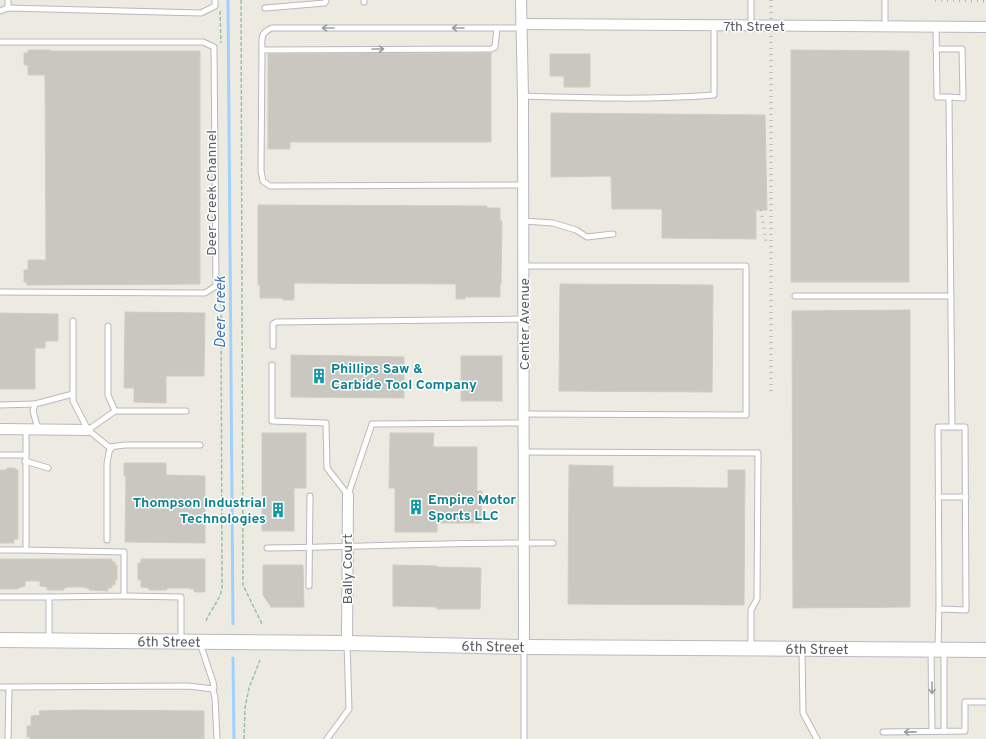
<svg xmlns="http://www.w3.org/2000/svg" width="986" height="739" font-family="Overpass,sans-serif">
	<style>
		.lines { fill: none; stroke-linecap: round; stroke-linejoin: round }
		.stream { stroke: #a0d1fe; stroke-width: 3 }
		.building { fill: #cac7c0; stroke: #d1ccc0 }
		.service-casing { stroke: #b7b9be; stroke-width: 7 }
		.minor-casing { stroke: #b7b9be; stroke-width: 12 }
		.secondary-casing { stroke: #b7bac0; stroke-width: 16 }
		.path { stroke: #96c3a4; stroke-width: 1.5; stroke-dasharray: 4 2; stroke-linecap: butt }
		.service { stroke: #fff; stroke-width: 5 }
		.minor { stroke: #fff; stroke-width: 10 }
		.secondary { stroke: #fff; stroke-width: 14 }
		.rail { stroke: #b4b5b5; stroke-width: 3; stroke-dasharray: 1 5; stroke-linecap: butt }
		.oneway { stroke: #9c9ea1 }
		.labels { text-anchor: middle; stroke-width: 3; stroke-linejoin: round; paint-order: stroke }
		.street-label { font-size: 14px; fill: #5a5d62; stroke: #fff }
		.culture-label { font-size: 14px; font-weight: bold; fill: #0d838f; stroke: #fff; text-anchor: start }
		.water-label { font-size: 15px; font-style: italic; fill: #4076b8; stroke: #fff }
	</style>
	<rect width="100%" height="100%" fill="#edebe1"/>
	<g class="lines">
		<!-- stream -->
		<g class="stream">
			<path d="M228,0l5,624"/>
			<path d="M233,658l1,81"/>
		</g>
	</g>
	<!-- building -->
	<g class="building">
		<path d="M28,50h22v1h150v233l-173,1v-3h-3v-12h4v-10h18l-1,-185h-17v-10h-4v-12h4z"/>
		<path d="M791,50l118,1v231h-118z"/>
		<path d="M491,53v89h-201v7h-22v-95z"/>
		<path d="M550,54h40v33h-26v-11h-14z"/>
		<path d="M551,113l214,2 2,95h-11v29l-94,-1v-29h-50l-1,-33 -60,1z"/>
		<path d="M258,205l229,1v2h13v13h2l-1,63h-1v13h-35v2h-9v-15l-162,-1v17h-11v-2h-23v-13h-2z"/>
		<path d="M560,284l153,1 -1,107 -153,-1z"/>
		<path d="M910,310v297l-117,1 -1,-297z"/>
		<path d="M125,312l80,1 -1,63h-38v27l-32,-1v-14h-10z"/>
		<path d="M0,313l58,1v27h-13v7h-10v41h-35z"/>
		<path d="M291,355l113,2v41l-113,-1z"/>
		<rect x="461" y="356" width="41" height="45"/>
		<path d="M262,433h44v55h-12v43h-32z"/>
		<path d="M390,433h44l-1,14h44v44h5l-1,32h-44v9h-42v-44h-6z"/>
		<path d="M124,463h42v12l39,1v67l-80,-1 1,-66h-2z"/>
		<path d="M569,465l44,1v21l115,1v-18h17l-1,135 -176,-1z"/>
		<path d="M7,468h8l1,2h2v69h-4v4h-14v-73h7z"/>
		<path d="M0,559h112v3h3v3h2v15h-2v5h-3v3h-4v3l-19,-1v-2h-4v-1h-17l-4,1v2h-17v-3l-7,-1v-5h-15v5l-7,2v1h-18z"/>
		<path d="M141,559h64v33h-11v-3h-4v-1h-23v2h-18v-2l-8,-1v-7h-3v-17h3z"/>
		<path d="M263,565h40l1,42h-33l-8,-12z"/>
		<path d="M393,565l44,1v1l44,1 -1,41h-43v-2l-44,-1z"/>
		<path d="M79,710l125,1v28h-174v-2h-3v-11h4v-10l9,-1 -1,-4z"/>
	</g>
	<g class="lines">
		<!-- service casing -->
		<g class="service-casing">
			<g id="service">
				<path d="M364,0v2"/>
				<path d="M751,0v25"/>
				<path d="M8,8v-8"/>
				<path d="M265,8l60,-5 1,-3"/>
				<path d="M0,11l8,-3 193,5 14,-7v-6"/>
				<path d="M885,26v-26"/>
				<path d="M936,27l1,70h12l3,330"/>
				<path d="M497,28l-2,19 -4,2 -229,1c0,-12 -2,-17 10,-22h250"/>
				<path d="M0,42h203l11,5 2,239 -11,7 -205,-1"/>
				<path d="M936,49h26l1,49 -14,-1"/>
				<path d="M262,50l-1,121 2,10 7,5 254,-1"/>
				<path d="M523,96c64,2 128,4 191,-1v-70"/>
				<path d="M524,221l29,2 23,7 11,7 26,-3"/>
				<path d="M524,266h222v149l-222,-1"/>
				<path d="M795,296h156"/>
				<path d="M73,321v80l15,29 21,17 16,-2h75"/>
				<path d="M108,326v69l7,16"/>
				<path d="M273,346v-22l3,-2 248,-3"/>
				<path d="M272,365v56l54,2 1,45 21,27"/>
				<path d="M0,405l35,-1"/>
				<path d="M26,429v121l98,2v44l-75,1v42"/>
				<path d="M38,429l-5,-18 2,-7 38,-10"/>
				<path d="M88,430l27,-19h71"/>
				<path d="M524,452l234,1 -1,146 -6,11v38"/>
				<path d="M0,455h25"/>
				<path d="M25,461l23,7"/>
				<path d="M348,495l24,-71 152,-1"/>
				<path d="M938,497h28"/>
				<path d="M107,540v-76l2,-12 3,-5"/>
				<path d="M267,548c95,-1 190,-6 286,-5"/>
				<path d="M0,550h26"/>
				<path d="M309,586l1,-90"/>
				<path d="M124,596l57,1v44"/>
				<path d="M0,597h49"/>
				<path d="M938,648l1,-44 -1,-177h27l1,183 -27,-1"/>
				<path d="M802,650l1,63 14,26"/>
				<path d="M931,650l1,81"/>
				<path d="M944,650v81"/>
				<path d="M0,687h9"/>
				<path d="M213,689l2,9 2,41"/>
				<path d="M883,732l82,-1v-29h21"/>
				<path d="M8,739l1,-52 179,-1 25,3 1,-2 -1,-5 -13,-39"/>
				<path d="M327,739l22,-30 -2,-65"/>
				<path d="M524,739v-91"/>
			</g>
		</g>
		<!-- minor casing -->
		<g class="minor-casing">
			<g id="minor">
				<path d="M521,0l2,96 1,551"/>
				<path d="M521,24l465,3"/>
				<path d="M0,429l88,1"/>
				<path d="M347,643l1,-148"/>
			</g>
		</g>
		<!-- secondary casing -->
		<g class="secondary-casing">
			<g id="secondary">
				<path id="s1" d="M0,640l347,3 177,4 462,3"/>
			</g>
		</g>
		<!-- path -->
		<g class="path">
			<path d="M241,0l2,585 19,39"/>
			<path d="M220,11l1,32"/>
			<path d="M206,621c5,-12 14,-21 16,-33l-1,-297"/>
			<path d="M244,739l1,-31 4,-20 11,-28"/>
		</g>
		<!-- service -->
		<use href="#service" class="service"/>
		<!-- minor -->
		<use href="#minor" class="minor"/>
		<!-- secondary -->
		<use href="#secondary" class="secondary"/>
		<!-- rail -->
		<g class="rail">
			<path d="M771,0v392"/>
			<path d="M935,0l51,1"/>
			<path d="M761,210l5,32"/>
		</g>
	</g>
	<!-- one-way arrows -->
	<defs><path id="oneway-shaft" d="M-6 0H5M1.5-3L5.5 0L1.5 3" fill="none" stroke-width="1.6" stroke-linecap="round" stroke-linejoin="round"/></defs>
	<g class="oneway">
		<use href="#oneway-shaft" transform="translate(328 28) rotate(-180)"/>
		<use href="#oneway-shaft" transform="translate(458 28) rotate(180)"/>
		<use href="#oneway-shaft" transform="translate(378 49)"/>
		<use href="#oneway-shaft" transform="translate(932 688) rotate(90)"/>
		<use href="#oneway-shaft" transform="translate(910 732) rotate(179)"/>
	</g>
	<!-- icons -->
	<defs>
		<g id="building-bare" transform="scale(1.2)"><path d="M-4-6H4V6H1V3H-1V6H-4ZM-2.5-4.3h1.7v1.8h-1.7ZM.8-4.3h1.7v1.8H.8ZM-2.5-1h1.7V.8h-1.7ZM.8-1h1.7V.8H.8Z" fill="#0f9aa8" stroke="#fff" stroke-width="2.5" paint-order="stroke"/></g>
	</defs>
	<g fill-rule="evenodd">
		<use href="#building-bare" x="319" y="376"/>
		<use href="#building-bare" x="416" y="507"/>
		<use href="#building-bare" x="278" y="510"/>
	</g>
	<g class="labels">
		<!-- street labels -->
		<g class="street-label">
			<text x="754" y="31">7th Street</text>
			<text transform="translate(211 193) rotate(-90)" y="5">Deer Creek Channel</text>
			<text transform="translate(524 324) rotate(-90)" y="5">Center Avenue</text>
			<text transform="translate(347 569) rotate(-90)" y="5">Bally Court</text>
			<text dy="5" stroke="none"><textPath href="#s1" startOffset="169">6th Street</textPath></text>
			<text dy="5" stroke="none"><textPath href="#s1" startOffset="493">6th Street</textPath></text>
			<text dy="5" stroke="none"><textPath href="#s1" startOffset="817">6th Street</textPath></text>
		</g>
		<!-- culture labels -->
		<g class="culture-label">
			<text x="331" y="373">Phillips Saw &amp;<tspan x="331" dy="16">Carbide Tool Company</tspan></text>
			<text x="428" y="504">Empire Motor<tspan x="428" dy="16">Sports LLC</tspan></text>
			<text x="266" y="507" text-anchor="end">Thompson Industrial<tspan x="266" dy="16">Technologies</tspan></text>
		</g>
		<!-- water labels -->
		<g class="water-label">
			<text transform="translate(220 312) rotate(-90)" y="5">Deer Creek</text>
		</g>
	</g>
</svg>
